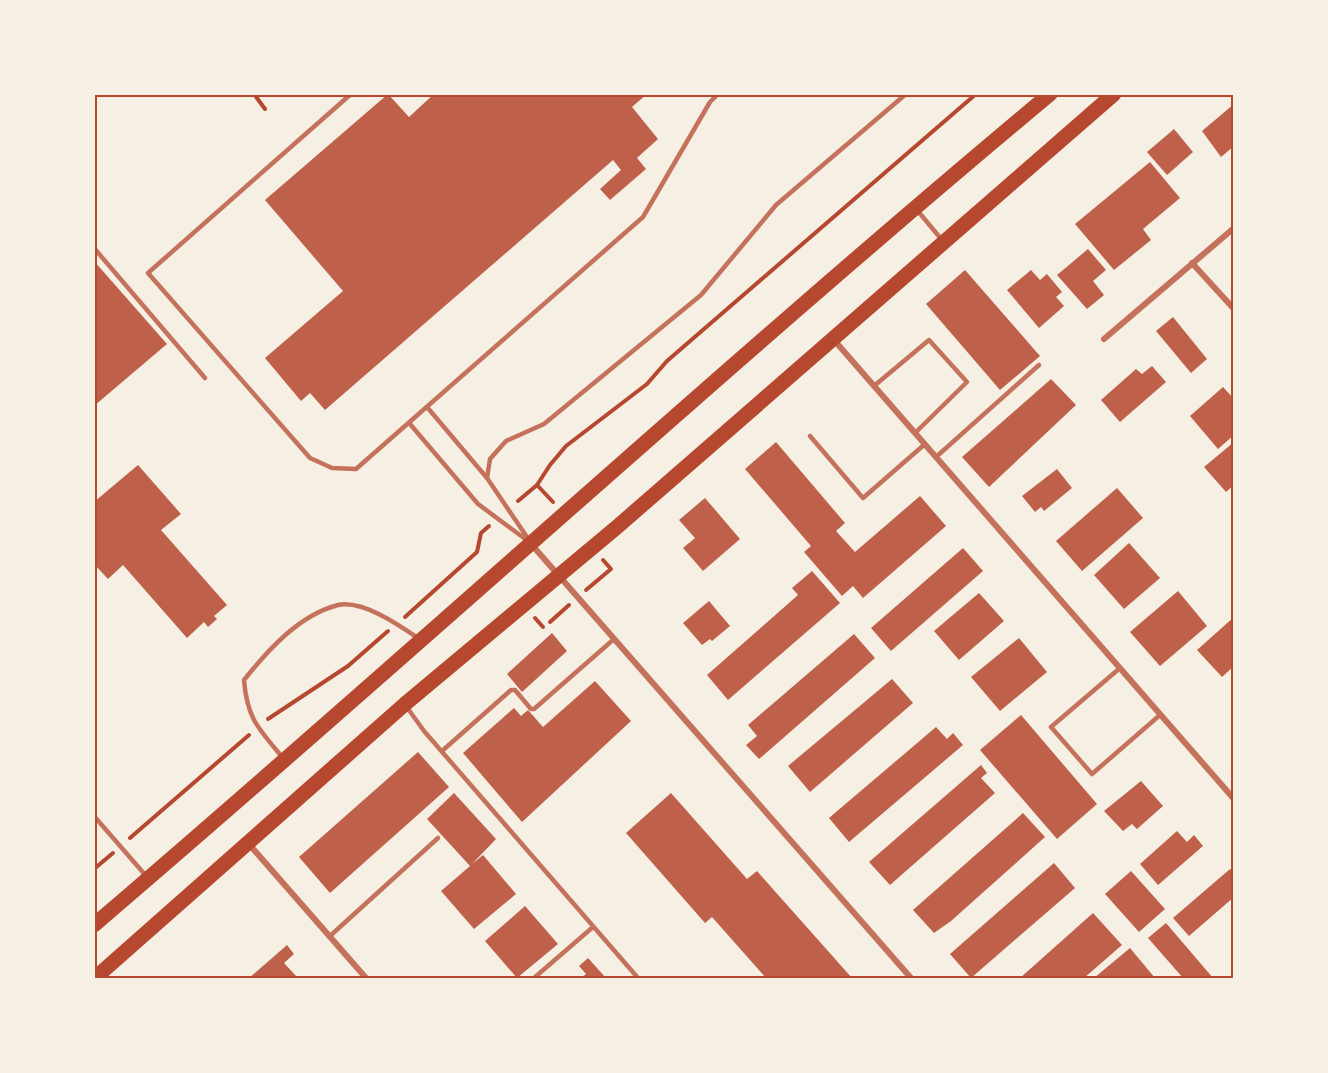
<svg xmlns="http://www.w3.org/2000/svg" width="1328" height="1073" font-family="Poppins,sans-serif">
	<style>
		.building { fill: #bf614a }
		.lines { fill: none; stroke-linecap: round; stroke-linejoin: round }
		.path { stroke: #b5482f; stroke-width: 4 }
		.service { stroke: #c5725c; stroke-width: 4.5 }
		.minor { stroke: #c5725c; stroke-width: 6 }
		.primary { stroke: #b5482f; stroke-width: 15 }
		.neatline { fill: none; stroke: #b5482f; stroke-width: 2 }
	</style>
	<rect width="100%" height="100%" fill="#f6efe4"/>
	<!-- building -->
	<g class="building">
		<path d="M388,94l21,23 25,-23h213l-15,13 26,32 -21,19 9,11 -36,31 -10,-11 21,-19 -8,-10 -288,250 -15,-17 -9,8 -36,-43 78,-67 -78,-91z"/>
		<path d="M1234,104v42l-13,11 -19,-26z"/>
		<path d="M1174,129l19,23 -26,23 -20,-23z"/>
		<path d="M1150,162l30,36 -37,31 8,11 -37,30 -39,-46z"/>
		<path d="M1088,249l18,21 -13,11 11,14 -17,14 -30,-34z"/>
		<path d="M94,261l73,83 -73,62z"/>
		<path d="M965,270l75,86 -40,34 -74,-86z"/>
		<path d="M1031,270l9,10 7,-6 15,18 -6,5 8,9 -25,22 -32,-38z"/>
		<path d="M1173,317l34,42 -16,14 -35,-42z"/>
		<path d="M1152,366l14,16 -46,40 -19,-22 35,-31 6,5z"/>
		<path d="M1051,379l25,26 -87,82 -27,-30z"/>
		<path d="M1223,387l11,12v36l-16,14 -28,-33z"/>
		<path d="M776,442l69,81 -9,8 19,21 65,-56 26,30 -83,72 -10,-12 -11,10 -38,-44 7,-6 -66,-77z"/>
		<path d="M1234,442v43l-8,7 -22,-25z"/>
		<path d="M138,465l43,49 -20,16 66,75 -13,11 3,3 -9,8 -4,-5 -17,16 -64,-73 -15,14 -14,-15v-62z"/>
		<path d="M1057,469l15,19 -28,23 -3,-4 -6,5 -13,-16z"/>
		<path d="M1117,488l26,30 -61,53 -26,-30z"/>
		<path d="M705,498l35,41 -37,32 -20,-23 12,-10 -16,-18z"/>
		<path d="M1129,543l31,35 -36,31 -30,-34z"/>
		<path d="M963,548l20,23 -92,80 -20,-23z"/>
		<path d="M812,571l28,32 -112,97 -21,-25 91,-80 -6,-7z"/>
		<path d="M1178,591l29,35 -47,40 -30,-34z"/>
		<path d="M979,593l25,28 -45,39 -25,-29z"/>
		<path d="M709,601l21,25 -18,15 -2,-2 -8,6 -19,-22z"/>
		<path d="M1234,617v49l-12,11 -25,-27z"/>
		<path d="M552,633l15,18 -45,41 -15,-18z"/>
		<path d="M854,634l21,24 -116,101 -13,-14 11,-9 -9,-11z"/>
		<path d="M1019,638l28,34 -47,39 -29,-34z"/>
		<path d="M892,679l21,24 -103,89 -22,-26z"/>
		<path d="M595,681l36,40 -109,101 -59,-69 51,-45 7,8 7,-6 15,17z"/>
		<path d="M1021,715l76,89 -40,35 -77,-89z"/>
		<path d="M936,727l11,12 6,-6 10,12 -114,97 -20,-24z"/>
		<path d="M418,752l31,35 -119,106 -31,-36z"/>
		<path d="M981,765l6,8 -6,5 14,15 -105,92 -21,-23z"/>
		<path d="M1141,781l22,25 -26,23 -5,-5 -9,7 -19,-20z"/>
		<path d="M454,793l42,46 -24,25 11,-9 33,39 -42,35 -33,-38 29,-25 -43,-47z"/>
		<path d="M671,793l76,86 10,-8 95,107h-86l-54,-61 -7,6 -79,-90z"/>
		<path d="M1023,813l22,24 -94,84 -17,12 -21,-23z"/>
		<path d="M1177,831l10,11 7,-7 9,11 -45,39 -18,-21z"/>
		<path d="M1054,863l21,25 -104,90 -21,-24z"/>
		<path d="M1230,869l4,3v25l-45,39 -16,-18z"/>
		<path d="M1131,871l34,38 -26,23 -34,-38z"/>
		<path d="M525,906l33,38 -41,34 -32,-37z"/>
		<path d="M1093,913l29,32 -38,33h-64z"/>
		<path d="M1166,923l47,55h-30l-35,-40z"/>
		<path d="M287,945l7,9 -10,9 14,15h-49z"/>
		<path d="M1130,948l25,30h-61z"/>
		<path d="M588,958l18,20h-25l5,-4 -7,-8z"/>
	</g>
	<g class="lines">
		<!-- path -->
		<g class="path">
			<path d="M254,94l11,15"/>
			<path d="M537,485l16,17"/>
			<path d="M518,501l19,-16 13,-20 16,-19 81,-62 20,-23 309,-267"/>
			<path d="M586,590l25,-21 -8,-9"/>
			<path d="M405,617l72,-65 4,-19 8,-7"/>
			<path d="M535,618l8,9"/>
			<path d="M550,622l19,-17"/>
			<path d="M268,719l80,-53 40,-35"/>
			<path d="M130,838l119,-103"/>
			<path d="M94,869l19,-16"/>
		</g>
		<!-- service -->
		<g class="service">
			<path d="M351,94l-203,179 162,185 22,10 24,1 287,-252 67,-115 8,-8"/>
			<path d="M917,210l25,30"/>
			<path d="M94,248l111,130"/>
			<path d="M874,386l55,-46 38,42 -52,51"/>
			<path d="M427,407l60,71 42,62"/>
			<path d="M410,424l68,80 50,37"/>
			<path d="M810,436l53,62 62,-54"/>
			<path d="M936,457l103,-92"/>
			<path d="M487,478l3,-19 16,-18 38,-17 157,-129 75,-90 130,-111"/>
			<path d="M1120,668l-69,59 41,47 68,-59"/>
			<path d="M406,706l18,25 214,247"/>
			<path d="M442,751l69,-61h4l16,19h3l80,-70"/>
			<path d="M283,758c-24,-29 -36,-39 -39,-78 24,-30 55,-65 94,-75 25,-5 61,20 80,33"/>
			<path d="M94,816l53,61"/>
			<path d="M330,936l108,-98"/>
			<path d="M534,978l59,-51"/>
		</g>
		<!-- minor -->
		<g class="minor">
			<path d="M1192,263l42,46"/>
			<path d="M1104,339l130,-111"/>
			<path d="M834,340l400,459"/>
			<path d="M532,545l379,433"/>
			<path d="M248,843l118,135"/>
		</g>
		<!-- primary -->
		<g class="primary">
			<path d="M94,925c321,-274 631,-560 956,-831"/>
			<path d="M95,978l310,-274 212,-177 497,-433"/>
		</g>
	</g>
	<!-- border -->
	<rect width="1328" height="1073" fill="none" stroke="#f6efe4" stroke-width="192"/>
	<rect x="96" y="96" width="1136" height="881" class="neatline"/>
</svg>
